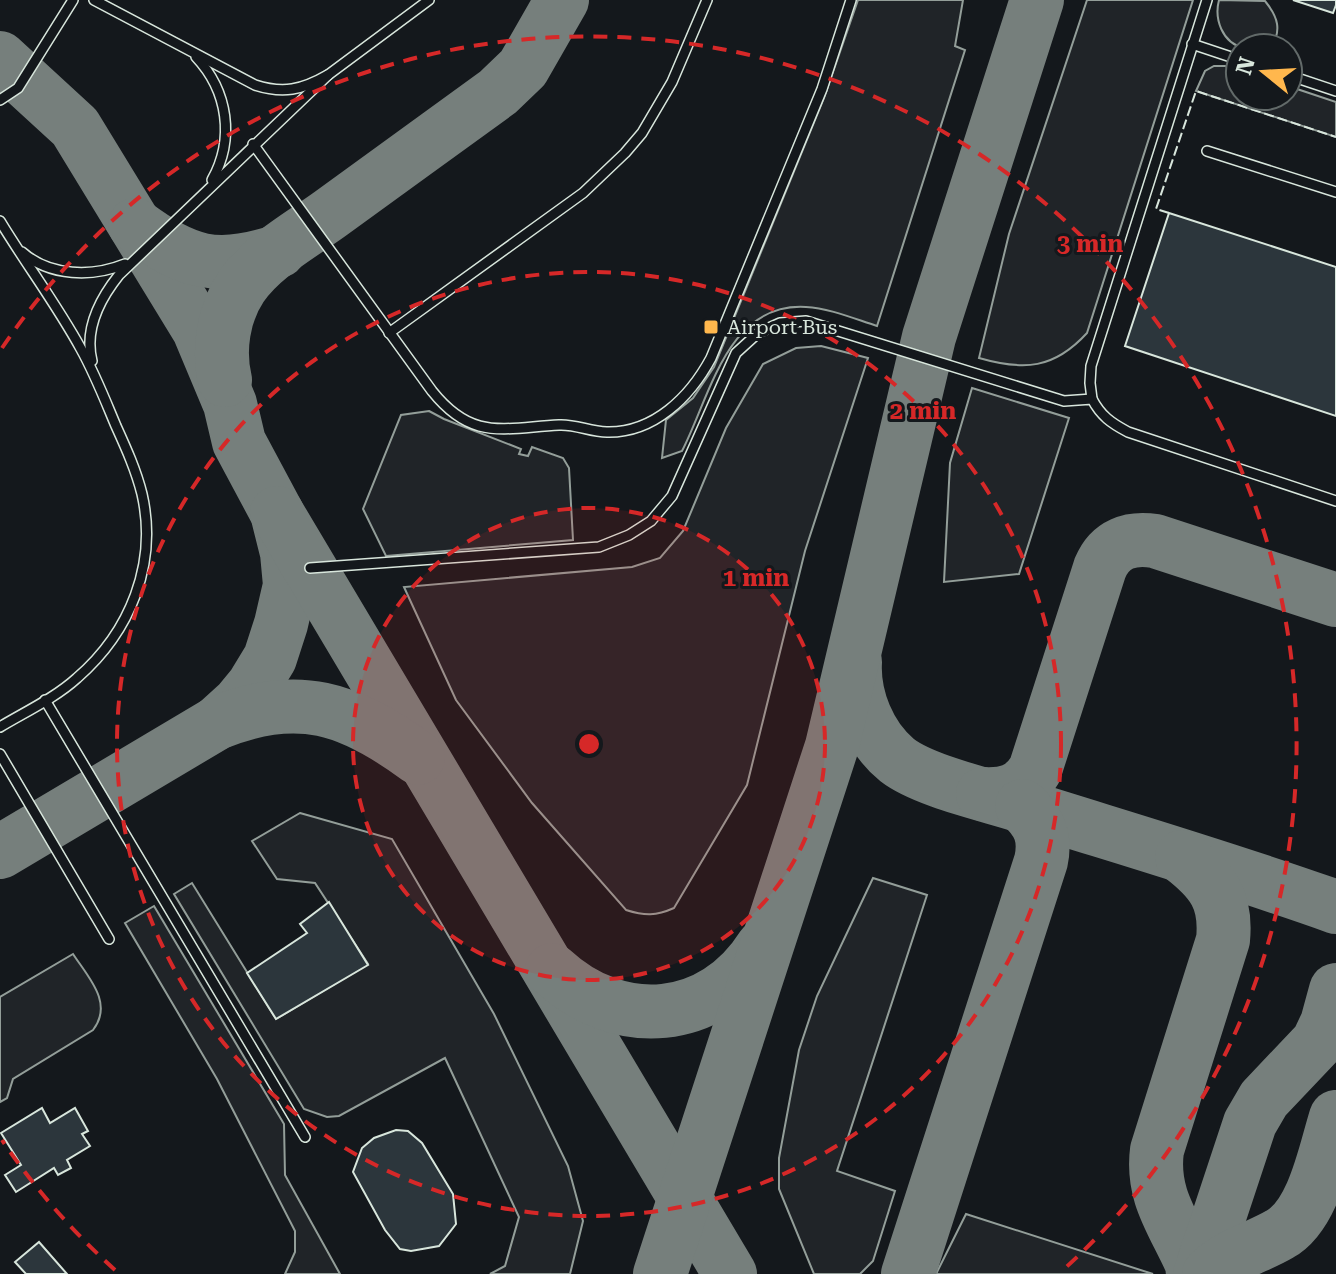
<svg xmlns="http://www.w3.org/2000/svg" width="1336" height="1274" font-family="'Roboto Serif',serif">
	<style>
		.green { fill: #202428; stroke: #939e99; stroke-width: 2 }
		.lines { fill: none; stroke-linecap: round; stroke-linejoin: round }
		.taxiway { stroke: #767f7c; stroke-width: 54 }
		.building { fill: #2c363c; stroke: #d8e6dc; stroke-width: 2 }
		.service-casing { stroke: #d8e6dc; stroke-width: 12 }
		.service { stroke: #14181c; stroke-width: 9 }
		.fence { stroke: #d8e6dc; stroke-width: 2; stroke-dasharray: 10 4; stroke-linecap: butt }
		.ring { fill: none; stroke: #d62828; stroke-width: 4; stroke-dasharray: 14 10 }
		.poi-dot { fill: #ffb74d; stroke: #14181c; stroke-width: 3 }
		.labels { text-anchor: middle; stroke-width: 6; stroke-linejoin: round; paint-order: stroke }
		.poi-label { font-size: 20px; fill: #d8e6dc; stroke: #14181c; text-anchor: start }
		.centre { fill: #d62828; stroke: #14181c; stroke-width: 4 }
		.ring-label { font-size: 24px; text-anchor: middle; font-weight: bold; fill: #d62828; stroke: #14181c; stroke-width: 6; stroke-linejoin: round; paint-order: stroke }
	</style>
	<rect width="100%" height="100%" fill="#14181c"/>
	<!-- green -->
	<g class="green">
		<path d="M858,0h105l-8,46 10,4 -88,276c-22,-7 -48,-18 -71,-19 -79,-5 -96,90 -124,144l-20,7 4,-38 27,-22 21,-31 110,-269z"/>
		<path d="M1087,0h106l-106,333c-33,36 -63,38 -108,25l30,-124z"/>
		<path d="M1219,0l46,1c13,16 17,29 6,47 -8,0 -18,1 -27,0 -22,-5 -30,-29 -25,-48z"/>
		<path d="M1214,66h11l15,4v26h48v-10l48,16v35l-140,-46 9,-20z"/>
		<path d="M821,346l47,12 -63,193 -58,234 -73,123c-18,8 -29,8 -48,2l-94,-107 -76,-103 -52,-113 228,-20 28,-9 23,-27 43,-103 37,-64 33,-16z"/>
		<path d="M972,388l97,30 -50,156 -75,8 6,-119z"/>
		<path d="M429,411l15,8 77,30 -2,5 9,2 4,-9 31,11 6,10 4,72 -187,16 -23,-47 38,-94z"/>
		<path d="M300,813l92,26 102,175 74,152 15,55 -13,53h-80l15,-8 14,-49 -74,-159 -106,58 -12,1 -23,-8 -130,-215 18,-11 84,136 92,-55 -53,-81 -38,-4 -25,-38z"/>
		<path d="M873,878l54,17 -90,276 58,20 -22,70 -13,13h-46l-35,-85v-31l20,-108 18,-54z"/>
		<path d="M154,906l130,218 1,51 55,99h-55l10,-22v-21l-78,-152 -92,-156z"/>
		<path d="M73,954c15,23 41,49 20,76l-80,49 -6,19 -7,4v-105z"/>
		<path d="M966,1214l187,60h-217z"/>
	</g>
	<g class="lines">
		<!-- taxiway -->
		<g class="taxiway">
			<path d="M0,58l75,69 124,203 31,74 9,38 38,71 10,40 3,32 -9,39 -11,34 -17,28 -14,17 -22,20"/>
			<path d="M135,225c51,38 82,47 144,26"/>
			<path d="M225,380c-7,-30 -2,-66 16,-93 21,-31 60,-52 89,-73 56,-41 112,-81 168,-122l25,-24 39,-68"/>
			<path d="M277,513l453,761"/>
			<path d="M855,662c-2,35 14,75 42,98 27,21 91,35 125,46 105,33 211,64 314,101"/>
			<path d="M983,794c23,1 39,-3 52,-24l65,-202c10,-24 30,-31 55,-27l181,59"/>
			<path d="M0,852l217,-129c81,-33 133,-15 201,35"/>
			<path d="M1182,857c31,24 45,43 41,83l-66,210c-6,46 17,73 35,114l1,10"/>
			<path d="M552,970c67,62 161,55 211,-24"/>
			<path d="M660,1274l172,-528 97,-409 108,-337"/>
			<path d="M908,1274l133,-413c5,-23 -1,-39 -19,-55"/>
			<path d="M1200,1274l50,-151 14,-24 54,-57 9,-19 9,-33"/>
			<path d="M1209,1274c19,-19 49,-27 71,-40 34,-19 45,-82 56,-117"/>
		</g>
	</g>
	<!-- building -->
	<g class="building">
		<path d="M1293,0h43v5l-3,8z"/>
		<path d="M1169,213l167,54v149l-211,-70z"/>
		<path d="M329,902l39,63 -92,54 -29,-46 60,-40 -7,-9z"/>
		<path d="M42,1108l8,15 25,-15 13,23 -6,3 8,12 -23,14 4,8 -13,7 -4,-7 -38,24 -11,-17 16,-10 -20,-32z"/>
		<path d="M396,1130l12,1 14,12 31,51 3,30 -17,22 -28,5 -11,-2 -15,-19 -32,-58 9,-24 12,-10z"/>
		<path d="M39,1242l28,32h-41l-11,-12z"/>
	</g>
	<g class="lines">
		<!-- service casing -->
		<g class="service-casing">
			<g id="service">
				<path d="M94,0l161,85c28,9 47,5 73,-10l101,-75"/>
				<path d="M1192,44l48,16"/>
				<path d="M196,57c32,34 39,82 16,123"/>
				<path d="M1288,75l48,16"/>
				<path d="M0,100l18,-12 55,-88"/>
				<path d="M253,144l179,247c40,50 70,37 127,34 17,-1 31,7 48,7 47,1 83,-35 104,-74l111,-269 29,-89"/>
				<path d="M1207,151l129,41"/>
				<path d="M0,221c26,43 57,84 81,128 14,25 24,51 35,77 10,22 20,44 26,68 16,70 -12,138 -65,184 -22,20 -52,34 -77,49"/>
				<path d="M22,252c28,25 71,25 103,12"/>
				<path d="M389,333l194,-140 42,-40 17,-20 30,-51 35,-82"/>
				<path d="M92,361c-8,-32 7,-61 27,-86l209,-200"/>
				<path d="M1092,399l-2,-16 1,-17 116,-366"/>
				<path d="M310,568l289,-21 30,-12 22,-14 21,-25 64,-143 22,-20 22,-10 26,-2 258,80 28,-2c9,17 19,24 36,33l208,69"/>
				<path d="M45,700l260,437"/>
				<path d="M0,754l109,185"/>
			</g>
		</g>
		<!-- service -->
		<use href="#service" class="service"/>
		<!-- fence -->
		<path class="fence" d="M1169,213l-13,-4 40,-118 140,46"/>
	</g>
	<!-- distance rings -->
	<circle cx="589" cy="744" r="236" fill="#d62828" fill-opacity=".12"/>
	<g class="ring">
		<circle cx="589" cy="744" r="236"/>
		<circle cx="589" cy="744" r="472"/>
		<path d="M115 1270A708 708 0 0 1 2 1140M2 348A708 708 0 1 1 1063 1270"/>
	</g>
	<!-- markers -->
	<rect class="poi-dot" x="703" y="319" width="16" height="16" rx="4"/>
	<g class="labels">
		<!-- poi labels -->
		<g class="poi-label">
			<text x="727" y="334">Airport Bus</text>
		</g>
	</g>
	<circle cx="589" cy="744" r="12" class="centre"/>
	<g class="ring-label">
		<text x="1090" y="252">3 min</text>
		<text x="923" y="419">2 min</text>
		<text x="756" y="586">1 min</text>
	</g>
	<!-- north arrow -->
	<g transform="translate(1264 72) rotate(288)"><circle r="38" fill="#14181c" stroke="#626a69" stroke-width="2"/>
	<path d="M0-6L14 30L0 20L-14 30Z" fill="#ffb74d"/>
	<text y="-12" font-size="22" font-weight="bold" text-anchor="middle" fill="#d8e6dc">N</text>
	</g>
</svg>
